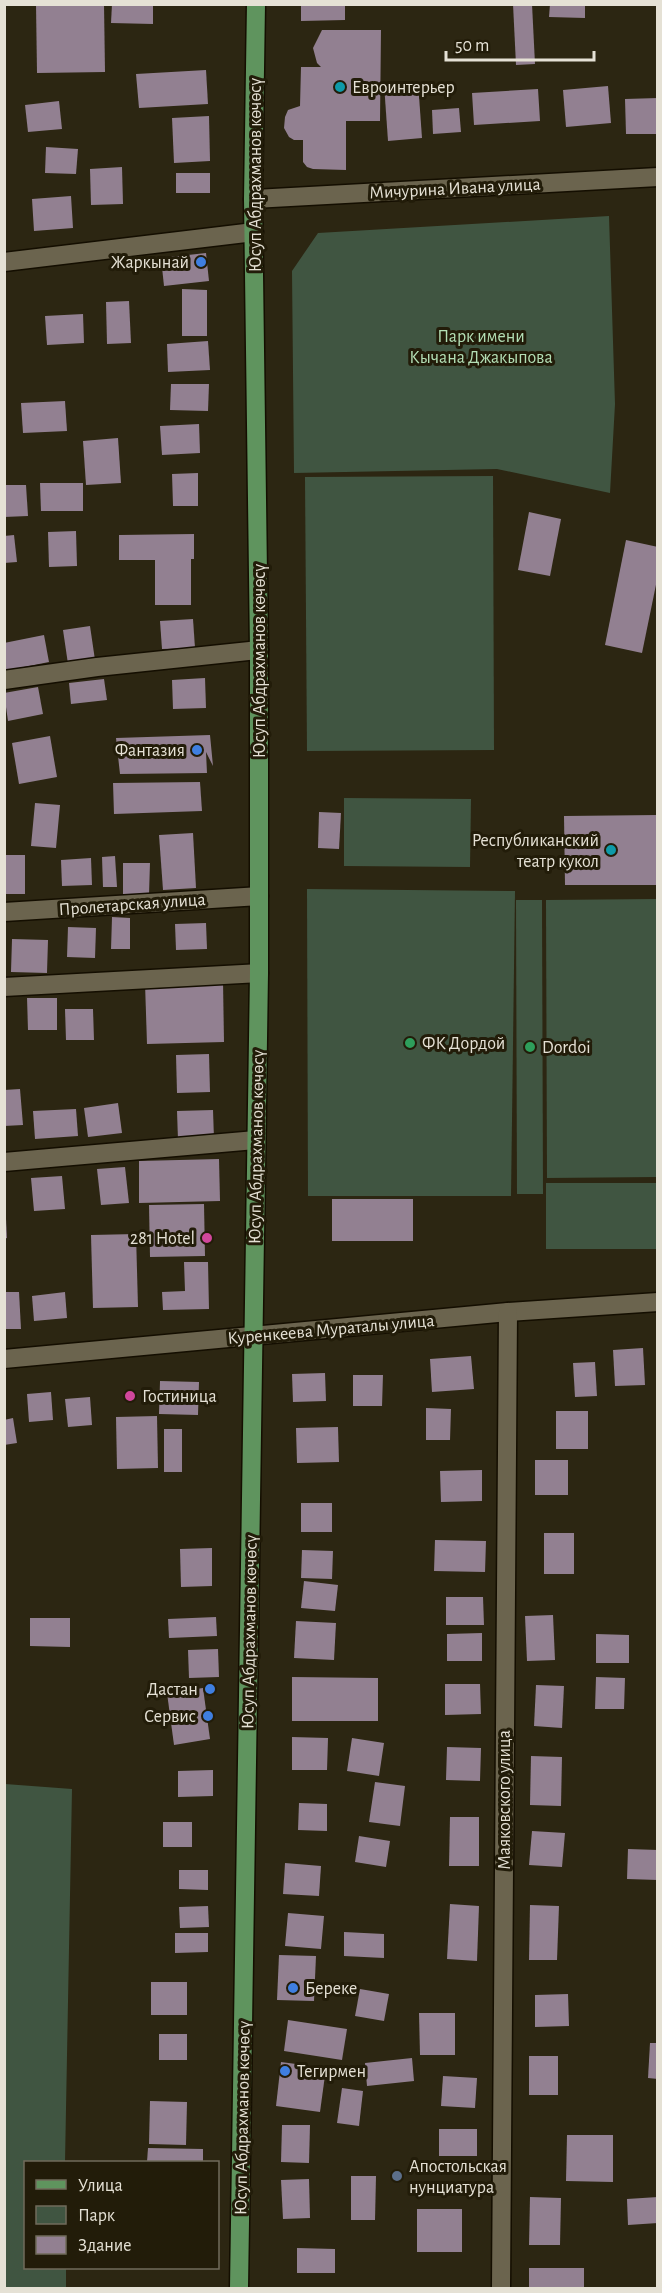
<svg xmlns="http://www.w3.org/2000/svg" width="662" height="2293" font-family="'Alegreya Sans',sans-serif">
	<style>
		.green { fill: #405541 }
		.building { fill: #928091 }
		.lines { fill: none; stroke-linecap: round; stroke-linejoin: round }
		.minor-casing { stroke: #140e00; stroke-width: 21 }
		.major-casing { stroke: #140e00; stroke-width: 21 }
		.minor { stroke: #6b644e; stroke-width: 18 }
		.major { stroke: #5f945e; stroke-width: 18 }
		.culture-dot { fill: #0f9aa8; stroke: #221c09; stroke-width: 2 }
		.shop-dot { fill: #3f7fe0; stroke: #221c09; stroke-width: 2 }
		.leisure-dot { fill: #2e9e5b; stroke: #221c09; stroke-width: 2 }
		.hotel-dot { fill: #d1479c; stroke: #221c09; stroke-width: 2 }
		.service-dot { fill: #5c6f8a; stroke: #221c09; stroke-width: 2 }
		.labels { text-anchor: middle; stroke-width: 6; stroke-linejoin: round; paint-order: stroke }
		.poi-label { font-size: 18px; fill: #e5e1d5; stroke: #221c09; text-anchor: start }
		.street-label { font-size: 18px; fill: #e5e1d5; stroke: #221c09 }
		.park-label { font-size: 18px; fill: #b3dfb5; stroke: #221c09 }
	</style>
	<rect width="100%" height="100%" fill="#2c2612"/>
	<!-- green -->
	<g class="green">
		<path d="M609,216l6,188 -5,89 -113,-24 -203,4 -2,-202 26,-38z"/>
		<path d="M493,476l1,274 -187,1 -2,-274z"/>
		<path d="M344,798l127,1 -1,68 -126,-1z"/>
		<path d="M307,889l208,2 -4,305h-203z"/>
		<path d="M657,899v278l-110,1 -1,-278z"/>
		<path d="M516,900h26l1,294h-26z"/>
		<rect x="546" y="1183" width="111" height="66"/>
		<path d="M5,1784l67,5 -7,373h-39v106h40v20h-61z"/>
	</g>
	<!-- building -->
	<g class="building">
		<path d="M36,4h68l1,68 -68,1z"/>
		<path d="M112,4h41v20l-42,-1z"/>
		<path d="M301,4h44v16l-44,1z"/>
		<path d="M513,4h19l3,60 -19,1z"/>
		<path d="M550,4h35v14l-36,-1z"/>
		<path d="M322,30h59l-1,91h-34v49l-33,-1 -6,-2 -4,-5v-22h-9l-5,-3 -5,-9 1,-11 3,-7 12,-4 1,-39h20l-4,-4 -4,-15z"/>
		<path d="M206,70l2,34 -69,4 -3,-34z"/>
		<path d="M418,82l4,56 -34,3 -4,-57z"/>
		<path d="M608,86l3,37 -45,4 -3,-37z"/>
		<path d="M538,89l2,32 -66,4 -2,-32z"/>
		<path d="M658,98v36h-32l-1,-35z"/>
		<path d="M59,101l3,28 -34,3 -3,-27z"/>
		<path d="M459,108l2,24 -28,2 -1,-24z"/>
		<path d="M209,116l1,45 -36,2 -2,-45z"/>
		<path d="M46,147l32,2 -2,25 -31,-1z"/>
		<path d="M122,167l1,37 -32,1 -1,-36z"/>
		<rect x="176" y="173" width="34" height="20"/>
		<path d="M71,196l2,32 -39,3 -2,-32z"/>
		<path d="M206,253l3,28 -45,5 -3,-28z"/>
		<path d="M182,289l25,1v46h-25z"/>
		<path d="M129,301l2,42 -24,1 -1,-42z"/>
		<path d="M83,314l1,29 -37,2 -2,-29z"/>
		<path d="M208,341l2,29 -42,2 -1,-28z"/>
		<path d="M171,384h38l-1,27 -38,-1z"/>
		<path d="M65,401l2,30 -44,2 -2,-30z"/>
		<path d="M199,424l1,29 -38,2 -2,-29z"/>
		<path d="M118,438l3,45 -35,2 -3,-44z"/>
		<path d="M198,473v33h-25l-1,-32z"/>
		<path d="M40,483h43v28h-42z"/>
		<path d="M4,485h22l2,31 -24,1z"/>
		<path d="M529,512l32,7 -11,57 -32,-6z"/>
		<path d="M76,531l1,35 -28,1 -1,-35z"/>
		<path d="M194,534v25h-3v46h-36v-45h-36v-25z"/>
		<path d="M14,535l3,27 -13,1v-27z"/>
		<path d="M626,540l32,7v28l-16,78 -37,-8z"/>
		<path d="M193,619l2,29 -33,1 -2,-28z"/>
		<path d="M90,626l5,34 -27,4 -5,-34z"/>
		<path d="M44,635l5,27 -45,9v-28z"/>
		<path d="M205,678l1,30 -33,1 -1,-29z"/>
		<path d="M104,679l3,21 -36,4 -2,-21z"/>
		<path d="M38,687l5,27 -35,7 -4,-28z"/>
		<path d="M210,735l3,31 -7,-14 1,21 -87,1 -4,-36z"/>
		<path d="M50,736l7,41 -38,7 -7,-41z"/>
		<path d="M200,782l2,29 -88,3 -1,-31z"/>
		<path d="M35,803l25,2 -4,43 -25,-2z"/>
		<path d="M319,812l22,1 -2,36 -21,-1z"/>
		<path d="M658,815v70h-93l-1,-69z"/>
		<path d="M193,833l3,55 -33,2 -4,-55z"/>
		<rect x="4" y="855" width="21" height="39"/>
		<path d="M115,856l2,31h-14l-1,-30z"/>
		<path d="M91,858l1,27 -30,1 -1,-26z"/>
		<path d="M123,863h27l-1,31h-26z"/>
		<path d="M112,917l18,1v31h-19z"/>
		<path d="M206,923l1,26 -31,1 -1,-26z"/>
		<path d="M68,927l28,1 -1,30 -28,-1z"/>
		<path d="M12,939l36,1 -1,33 -36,-1z"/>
		<path d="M223,981l1,61 -77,2 -2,-61z"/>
		<path d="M27,998h30v32h-29z"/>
		<path d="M65,1009h28l1,31h-28z"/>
		<path d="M209,1054l1,38 -33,1 -1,-38z"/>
		<path d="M20,1089l3,36 -19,1v-36z"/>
		<path d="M118,1103l4,30 -34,4 -4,-29z"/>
		<path d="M76,1109l2,27 -43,3 -2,-28z"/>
		<path d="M213,1110l1,29 -36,1 -1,-29z"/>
		<path d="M219,1159l1,42 -81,2v-42z"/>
		<path d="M125,1167l4,36 -28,2 -4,-36z"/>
		<path d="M62,1176l3,33 -31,2 -3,-33z"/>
		<rect x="332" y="1199" width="81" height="42"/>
		<path d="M204,1204l1,52 -55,1 -1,-52z"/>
		<path d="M4,1219h2l1,19 -3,1z"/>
		<path d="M136,1234l2,73 -45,1 -2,-73z"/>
		<path d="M184,1262h24l1,47 -46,1 -1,-18 23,-1z"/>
		<path d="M4,1292h15l2,37h-17z"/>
		<path d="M65,1292l2,26 -33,3 -2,-25z"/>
		<path d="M643,1348l2,37 -30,1 -2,-36z"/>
		<path d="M471,1356l3,33 -42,3 -2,-33z"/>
		<path d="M595,1362l2,34 -22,1 -2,-34z"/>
		<path d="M325,1373l1,28 -33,1 -1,-28z"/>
		<path d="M353,1375h30l-1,31h-29z"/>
		<path d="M160,1381l39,1 -1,33 -39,-1z"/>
		<path d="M51,1392l2,28 -24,2 -2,-28z"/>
		<path d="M90,1397l2,28 -24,2 -3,-28z"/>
		<path d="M426,1408l25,1 -1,31h-24z"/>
		<rect x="556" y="1411" width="32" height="38"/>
		<path d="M157,1416l1,52 -41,1 -1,-52z"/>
		<path d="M13,1418l4,25 -13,2v-25z"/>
		<path d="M338,1427l1,35 -42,1 -1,-35z"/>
		<rect x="164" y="1429" width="18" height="43"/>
		<rect x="535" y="1460" width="33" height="35"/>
		<path d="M482,1470v31l-41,1 -1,-31z"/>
		<rect x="301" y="1503" width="31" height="29"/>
		<rect x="544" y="1533" width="30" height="41"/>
		<path d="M435,1540l51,1 -1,31 -51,-1z"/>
		<path d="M212,1548v38l-31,1 -1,-38z"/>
		<path d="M302,1550l31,1 -1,28 -31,-1z"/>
		<path d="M304,1581l34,4 -3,26 -34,-3z"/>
		<path d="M446,1597h37l1,28h-38z"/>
		<path d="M553,1615l2,45 -28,1 -2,-45z"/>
		<path d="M216,1617l1,19 -48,2 -1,-19z"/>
		<path d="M30,1618h40v29l-40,-1z"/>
		<path d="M296,1621l40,2 -2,37 -40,-2z"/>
		<path d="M482,1633v28h-35v-27z"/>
		<path d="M596,1634l33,1v28h-33z"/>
		<path d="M218,1649l1,28 -30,1 -1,-28z"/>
		<path d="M292,1677l86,1v43h-86z"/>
		<path d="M596,1677l29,1 -1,31h-29z"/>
		<path d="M445,1684h35l1,30 -36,1z"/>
		<path d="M536,1685l28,1 -2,42 -28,-2z"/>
		<path d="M203,1688l7,51 -36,6 -7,-52z"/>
		<path d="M292,1737l36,1 -1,32h-35z"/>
		<path d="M352,1738l32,5 -5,33 -32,-5z"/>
		<path d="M447,1747l34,1 -1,33 -34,-1z"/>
		<path d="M531,1756l31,1 -1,49 -31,-1z"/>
		<path d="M213,1770v26l-35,1v-26z"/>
		<path d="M375,1782l30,4 -5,40 -31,-4z"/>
		<path d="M299,1803l28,1v27l-29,-1z"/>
		<path d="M450,1817h29v49h-30z"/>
		<rect x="163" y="1822" width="29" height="25"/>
		<path d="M532,1831l33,2 -3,34 -33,-2z"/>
		<path d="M359,1836l31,5 -4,26 -31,-5z"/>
		<path d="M628,1849l30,1v30l-31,-1z"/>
		<path d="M285,1863l36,3 -2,30 -36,-2z"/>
		<path d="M179,1870h29v20l-29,-1z"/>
		<path d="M450,1904l29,2 -2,55 -30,-2z"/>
		<path d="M530,1905l29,1 -2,54h-28z"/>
		<path d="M208,1906l1,21 -29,1 -1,-21z"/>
		<path d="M288,1913l36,3 -3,33 -36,-3z"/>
		<path d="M344,1932l40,2v24l-40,-2z"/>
		<path d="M175,1933h33v19l-33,1z"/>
		<path d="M279,1955l37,1 -2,45 -37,-1z"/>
		<rect x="151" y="1982" width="36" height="33"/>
		<path d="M360,1989l29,5 -5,27 -29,-5z"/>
		<path d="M568,1994l1,32 -34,1v-32z"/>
		<path d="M419,2013h36v42h-35z"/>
		<path d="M288,2020l59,9 -5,31 -58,-9z"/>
		<rect x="159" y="2034" width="28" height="26"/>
		<path d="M650,2043h8v36l-10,-1z"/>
		<rect x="529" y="2056" width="29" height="39"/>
		<path d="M412,2058l2,23 -47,5 -2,-23z"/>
		<path d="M281,2062l45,6 -6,44 -44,-6z"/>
		<path d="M443,2076l34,2 -2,30 -34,-2z"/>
		<path d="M342,2088l21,3 -4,35 -22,-3z"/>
		<path d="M150,2101l37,1 -1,43 -37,-1z"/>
		<path d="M282,2125h28l-1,38 -28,-1z"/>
		<rect x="439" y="2129" width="38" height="27"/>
		<path d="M567,2135h46v47l-47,-1z"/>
		<path d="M148,2148l55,1v13h-56z"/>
		<path d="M351,2176h25l-1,44h-24z"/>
		<path d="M309,2179l1,39 -27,1 -2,-39z"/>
		<path d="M530,2197l31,1 -1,47h-31z"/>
		<path d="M658,2197v26l-30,2 -1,-26z"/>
		<rect x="417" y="2209" width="45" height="43"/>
		<path d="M297,2248l38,1v24h-38z"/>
		<rect x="529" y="2268" width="55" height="20"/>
	</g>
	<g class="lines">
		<!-- minor casing -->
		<g class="minor-casing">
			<g id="minor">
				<path d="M253,199l405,-22"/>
				<path d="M4,262l250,-30"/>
				<path d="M4,680l93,-13 162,-17"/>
				<path d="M4,912l255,-16"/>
				<path d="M4,987l255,-14"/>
				<path d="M4,1162l252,-22"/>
				<path d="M4,1359l504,-47 150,-10"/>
				<path d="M501,2288l7,-976"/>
			</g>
		</g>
		<!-- major casing -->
		<g class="major-casing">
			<path id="major" d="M239,2288l20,-1315v-323l-6,-451 3,-195"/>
		</g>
		<!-- minor -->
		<use href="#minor" class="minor"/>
		<!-- major -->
		<use href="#major" class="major"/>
	</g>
	<!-- markers -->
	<g class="culture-dot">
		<circle cx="340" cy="87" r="6"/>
		<circle cx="611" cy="850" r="6"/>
	</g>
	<g class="shop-dot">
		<circle cx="201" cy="262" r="6"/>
		<circle cx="197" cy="750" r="6"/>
		<circle cx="210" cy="1689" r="6"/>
		<circle cx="208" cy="1716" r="6"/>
		<circle cx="293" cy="1988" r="6"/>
		<circle cx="285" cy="2071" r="6"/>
	</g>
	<g class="leisure-dot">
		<circle cx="410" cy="1043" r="6"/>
		<circle cx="530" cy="1047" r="6"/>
	</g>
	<g class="hotel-dot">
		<circle cx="207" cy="1238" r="6"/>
		<circle cx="130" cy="1396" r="6"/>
	</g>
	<circle class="service-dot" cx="397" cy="2176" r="6"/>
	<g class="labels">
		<!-- poi labels -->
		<g class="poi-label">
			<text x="352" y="93">Евроинтерьер</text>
			<text x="189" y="268" text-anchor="end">Жаркынай</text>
			<text x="185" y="756" text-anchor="end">Фантазия</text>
			<text x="599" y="846" text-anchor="end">Республиканский<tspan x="599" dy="21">театр кукол</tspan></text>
			<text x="422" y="1049">ФК Дордой</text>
			<text x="542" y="1053">Dordoi</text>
			<text x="195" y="1244" text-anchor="end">281 Hotel</text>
			<text x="142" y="1402">Гостиница</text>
			<text x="198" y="1695" text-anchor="end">Дастан</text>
			<text x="196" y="1722" text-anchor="end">Сервис</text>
			<text x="305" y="1994">Береке</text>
			<text x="297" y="2077">Тегирмен</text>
			<text x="409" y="2172">Апостольская<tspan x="409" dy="21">нунциатура</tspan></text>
		</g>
		<!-- street labels -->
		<g class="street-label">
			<text transform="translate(255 175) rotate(-90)" y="6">Юсуп Абдрахманов көчөсү</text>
			<text transform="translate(455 188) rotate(-3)" y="6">Мичурина Ивана улица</text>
			<text transform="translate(259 661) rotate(-90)" y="6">Юсуп Абдрахманов көчөсү</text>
			<text transform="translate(132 904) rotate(-4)" y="6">Пролетарская улица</text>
			<text transform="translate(256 1147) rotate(-89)" y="6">Юсуп Абдрахманов көчөсү</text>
			<text transform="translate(331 1329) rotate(-5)" y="6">Куренкеева Мураталы улица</text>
			<text transform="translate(249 1632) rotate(-89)" y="6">Юсуп Абдрахманов көчөсү</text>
			<text transform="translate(504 1800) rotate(-90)" y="6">Маяковского улица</text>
			<text transform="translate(242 2118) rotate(-89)" y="6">Юсуп Абдрахманов көчөсү</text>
		</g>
		<!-- park labels -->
		<g class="park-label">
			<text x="481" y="342">Парк имени<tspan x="481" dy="21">Кычана Джакыпова</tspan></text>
		</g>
	</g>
	<!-- border -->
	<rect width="662" height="2293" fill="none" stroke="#e5e1d5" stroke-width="12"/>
	<!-- legend -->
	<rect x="24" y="2161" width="195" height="108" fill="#221c09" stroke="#706b5b" stroke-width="1.5"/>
	<rect x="36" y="2180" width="30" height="9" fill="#5f945e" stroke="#706b5b" stroke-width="1.5"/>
	<text x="78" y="2191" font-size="18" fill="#e5e1d5">Улица</text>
	<rect x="36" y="2206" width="30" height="18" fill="#405541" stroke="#706b5b" stroke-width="1.5"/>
	<text x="78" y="2221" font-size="18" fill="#e5e1d5">Парк</text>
	<rect x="36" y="2236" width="30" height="18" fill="#928091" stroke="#706b5b" stroke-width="1.5"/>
	<text x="78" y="2251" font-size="18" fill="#e5e1d5">Здание</text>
	<!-- scale -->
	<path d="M446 51v9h148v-9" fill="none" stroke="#e5e1d5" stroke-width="3"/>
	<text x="455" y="51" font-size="18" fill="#e5e1d5" stroke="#221c09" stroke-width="4.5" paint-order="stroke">50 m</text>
</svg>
